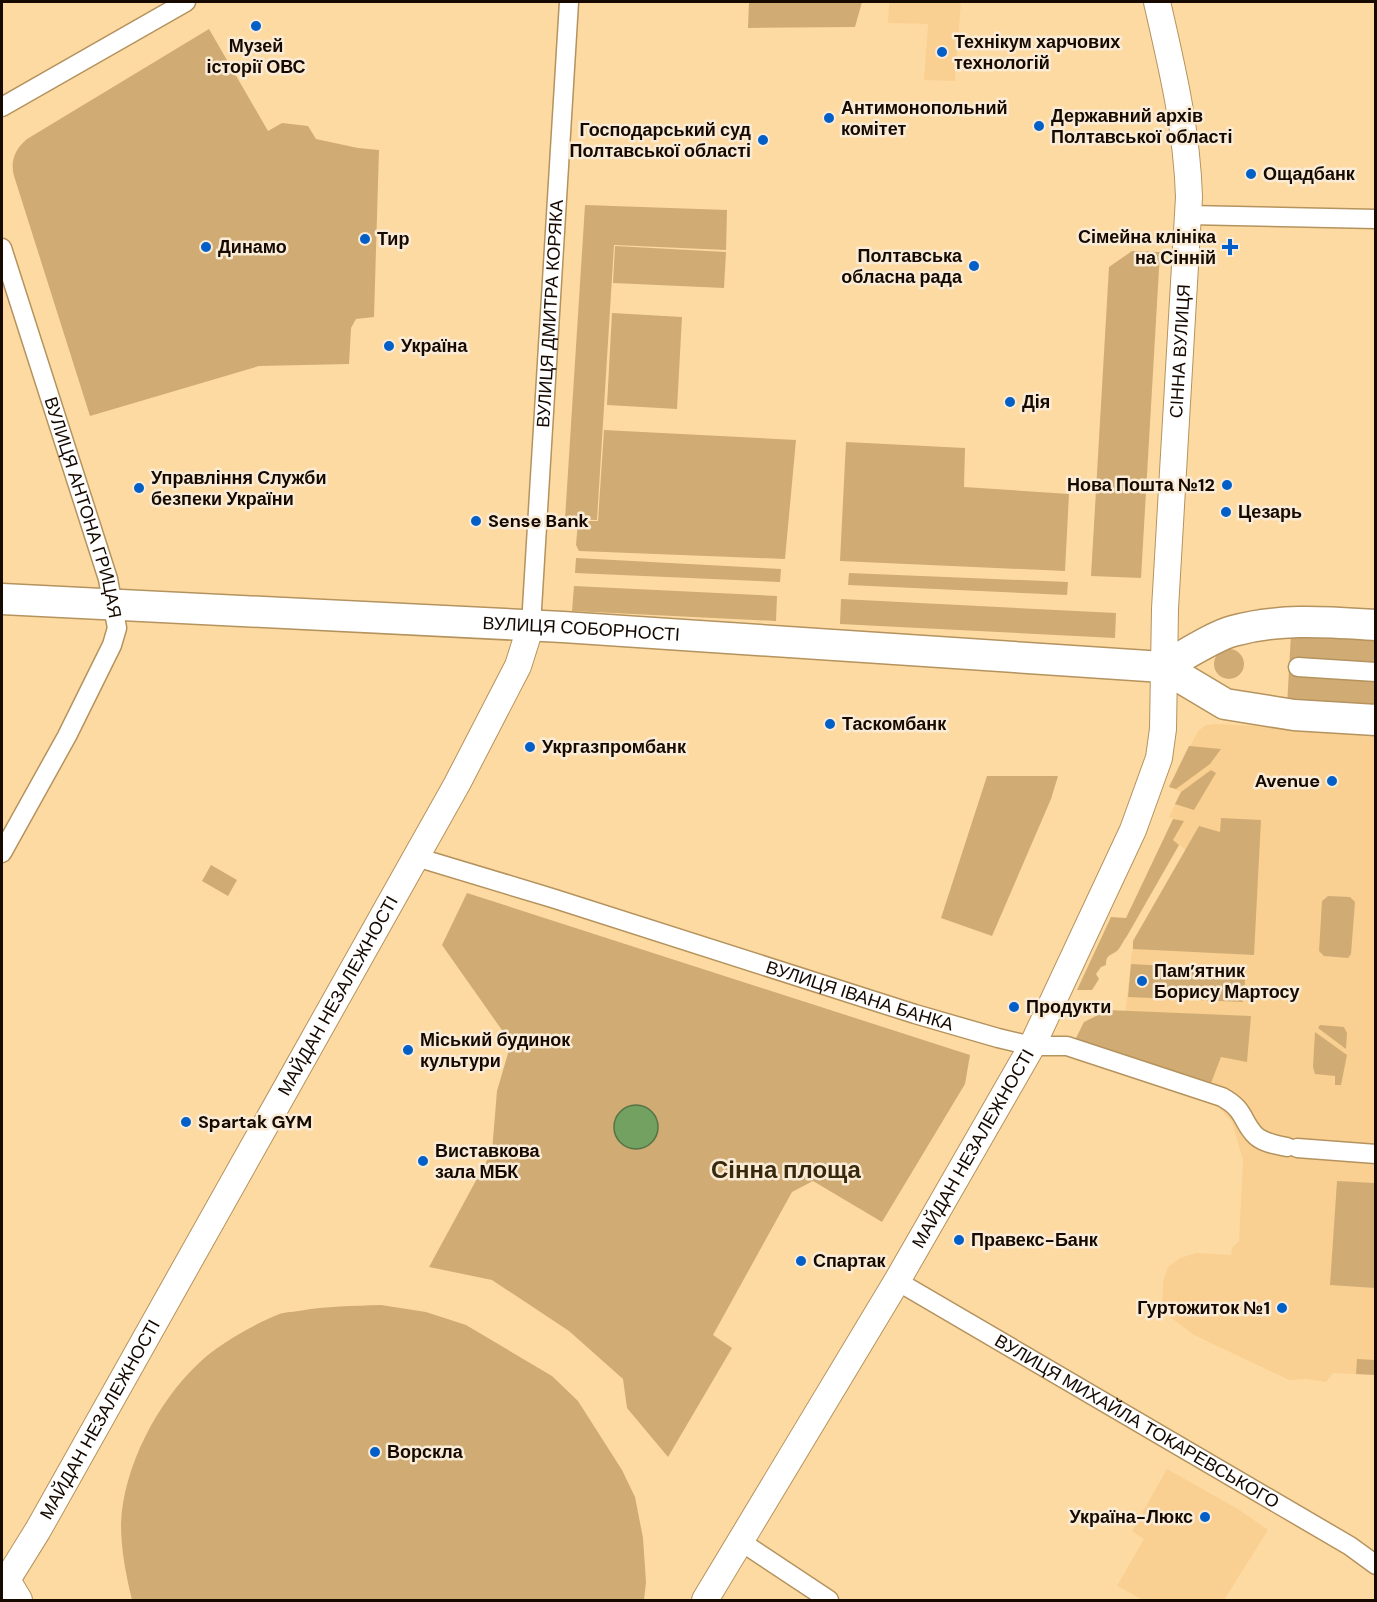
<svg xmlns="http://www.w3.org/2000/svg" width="1377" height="1602" font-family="'DM Sans',sans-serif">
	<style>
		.built { fill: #f9d092 }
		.green { fill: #d0ac74 }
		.water { fill: #72a161; stroke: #567344; stroke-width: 1.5 }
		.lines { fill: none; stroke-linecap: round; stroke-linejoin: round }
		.street-casing { stroke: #b5935e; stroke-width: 21 }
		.secondary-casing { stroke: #b5935e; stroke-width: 28 }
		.primary-casing { stroke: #b5935e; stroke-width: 33 }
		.street { stroke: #fff; stroke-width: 18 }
		.secondary { stroke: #fff; stroke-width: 26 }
		.primary { stroke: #fff; stroke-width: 30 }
		.poi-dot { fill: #035fc8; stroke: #f9ebd5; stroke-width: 2 }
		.labels { text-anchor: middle; stroke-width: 5; stroke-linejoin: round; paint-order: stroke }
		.poi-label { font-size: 18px; font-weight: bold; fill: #150900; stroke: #f9ebd5; text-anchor: start }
		.street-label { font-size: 18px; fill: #150900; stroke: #f9ebd5 }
		.district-label { font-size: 24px; font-weight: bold; fill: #38280c; stroke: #f9ebd5 }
	</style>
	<rect width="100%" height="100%" fill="#fedaa3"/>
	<!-- built -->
	<g class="built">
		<path d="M889,2h72l-6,79 -31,-1 4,-56 -40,-1z"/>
		<path d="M1217,724l158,8v643l-42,-2 -7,9 -19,-3 -18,1 -95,-45 -32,-24 1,-30 5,-14 12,-9 16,-5 35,2 1,-7 7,-7 4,-81 -11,-38 -16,-17 -5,-22 -90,-29 12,-113 53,-91 -13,-10 10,-18 -14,-5 12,-25 -12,-5 29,-56 8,-6z"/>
		<path d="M1167,1469l71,40 30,21 -44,70h-81l-26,-14 27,-47 -12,-8z"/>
	</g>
	<!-- green -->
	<g class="green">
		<path d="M749,2h113l-7,25 -107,1z"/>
		<path d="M209,29l59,102 14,-8 26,3 8,13 42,9 21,2 -5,167 -18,2 -5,9 -2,36 -90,2 -169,50 -76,-240c-4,-15 1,-27 13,-37z"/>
		<path d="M585,205l142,5 -1,40 -112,-5 -17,275 -32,-1z"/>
		<path d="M615,246l111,6 -2,36 -111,-5z"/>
		<path d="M1132,251l28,1 -19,326 -50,-2 18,-309z"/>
		<path d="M612,313l70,4 -5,92 -70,-4z"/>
		<path d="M604,430l192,10 -11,119 -206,-8 -3,-6 2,-24h20z"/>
		<path d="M846,442l119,6 -1,39 105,7 -4,77 -225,-10z"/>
		<path d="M576,558l205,11 -1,13 -205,-9z"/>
		<path d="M849,573l219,9 -1,13 -219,-10z"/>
		<path d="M574,586l203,10 -1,25 -204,-10z"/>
		<path d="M841,599l275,14 -1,25 -275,-14z"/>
		<path d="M1291,634l84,5v71l-88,-4z"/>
		<circle cx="1229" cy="664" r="15"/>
		<path d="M1189,746l32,3 -11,15 -34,25 -7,-2z"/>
		<path d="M1211,770l5,3 -22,37 -19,-6 6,-12z"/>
		<path d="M987,776h71l-7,23 -59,137 -51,-18z"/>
		<path d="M1221,818l40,2 -7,135 -121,-6v-8l66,-115 21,6z"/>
		<path d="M1173,819l11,2 -11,19 6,5 -52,91c-3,4 -6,10 -9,14 -7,6 -12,4 -12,15l-5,2 -5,7 3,5 -7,11h-15l34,-73 15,1z"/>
		<path d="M211,865l26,15 -9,16 -26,-15z"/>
		<path d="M467,893l503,162 -5,29 -83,138 -69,-41 -21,11 -79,143 19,13 -64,109 -41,-49 -4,-29 -54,-48 -77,-51 -63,-13 63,-116 5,-60 14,-48 -69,-98z"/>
		<path d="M1328,896l22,1 5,5 -4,52 -3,4 -24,-2 -5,-5 3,-50z"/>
		<path d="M1131,964l115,6 -3,32 -115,-5z"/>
		<path d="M1108,1010l143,6 -4,46 -26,-5 -10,26 -136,-43 9,-18z"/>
		<path d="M1320,1025l24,2 3,6 -1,16 -28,-21z"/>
		<path d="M1315,1032l32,23 -6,30h-6v-9l-20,-2 -2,-7z"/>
		<path d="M1337,1181l38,2v105l-45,-3z"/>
		<path d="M381,1305l45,7 40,13 86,51 26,25 44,69 13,27 8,41 3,44 -2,18h-512c-6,-25 -11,-50 -11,-76 2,-57 37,-123 78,-161 17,-17 55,-39 78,-48 6,-3 15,-3 22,-4 27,-5 54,-5 82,-6z"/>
		<path d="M1357,1359l18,1v15l-19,-1z"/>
	</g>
	<!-- water -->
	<circle class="water" cx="636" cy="1127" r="22"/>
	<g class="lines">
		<!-- street casing -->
		<g class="street-casing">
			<g id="street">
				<path d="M2,107l184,-105"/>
				<path d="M1188,215l188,4"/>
				<path id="s1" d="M2,248l106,331 9,49 -5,17 -45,91 -65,117"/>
				<path id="s2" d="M531,625l38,-623"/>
				<path d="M1298,667l78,5"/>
				<path id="s3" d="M416,857l136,41 363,116 83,24 34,8h35l155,51c24,13 19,24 34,39 8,7 21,9 31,11"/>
				<path d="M1297,1148l79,6"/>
				<path id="s4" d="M897,1281l453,265 26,19"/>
				<path d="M740,1541l89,59"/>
			</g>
		</g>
		<!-- secondary casing -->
		<g class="secondary-casing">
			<g id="secondary">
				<path d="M7,1580l12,20"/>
				<path id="s5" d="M2,1588l36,-58 419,-746 61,-118 13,-41"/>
				<path id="s6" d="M705,1600l192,-319 135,-235 101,-216 26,-72 4,-29 2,-120 24,-412c-2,-67 -17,-130 -32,-195"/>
			</g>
		</g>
		<!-- primary casing -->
		<g class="primary-casing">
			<g id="primary">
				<path id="s7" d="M2,599l561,28 600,40 62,37 69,11 82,5"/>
				<path d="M1163,667c19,-10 51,-31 70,-36 47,-13 94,-9 143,-6"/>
			</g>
		</g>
		<!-- street -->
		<use href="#street" class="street"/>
		<!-- secondary -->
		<use href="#secondary" class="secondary"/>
		<!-- primary -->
		<use href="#primary" class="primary"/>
	</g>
	<!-- markers -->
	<g class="poi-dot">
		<circle cx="256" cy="26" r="6"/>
		<circle cx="942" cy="52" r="6"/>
		<circle cx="829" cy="118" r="6"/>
		<circle cx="1039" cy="126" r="6"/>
		<circle cx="763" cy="140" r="6"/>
		<circle cx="1251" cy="174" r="6"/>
		<circle cx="365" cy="239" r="6"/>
		<circle cx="206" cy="247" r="6"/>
		<path d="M1227 238h6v6h6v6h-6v6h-6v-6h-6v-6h6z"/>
		<circle cx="974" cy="266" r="6"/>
		<circle cx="389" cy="346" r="6"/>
		<circle cx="1010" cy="402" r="6"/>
		<circle cx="1227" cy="485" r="6"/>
		<circle cx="139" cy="488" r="6"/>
		<circle cx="1226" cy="512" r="6"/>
		<circle cx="476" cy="521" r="6"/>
		<circle cx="830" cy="724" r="6"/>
		<circle cx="530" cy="747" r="6"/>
		<circle cx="1332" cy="781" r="6"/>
		<circle cx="1142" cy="981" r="6"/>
		<circle cx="1014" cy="1007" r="6"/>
		<circle cx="408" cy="1050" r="6"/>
		<circle cx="186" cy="1122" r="6"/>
		<circle cx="423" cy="1161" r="6"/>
		<circle cx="959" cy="1240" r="6"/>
		<circle cx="801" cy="1261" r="6"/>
		<circle cx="1282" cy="1308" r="6"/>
		<circle cx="375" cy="1452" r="6"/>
		<circle cx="1205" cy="1517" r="6"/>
	</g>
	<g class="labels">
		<!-- poi labels -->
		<g class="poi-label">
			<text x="954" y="48">Технікум харчових<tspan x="954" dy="21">технологій</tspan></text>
			<text x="256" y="52" text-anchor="middle">Музей<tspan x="256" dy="21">історії ОВС</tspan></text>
			<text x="841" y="114">Антимонопольний<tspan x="841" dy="21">комітет</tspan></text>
			<text x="1051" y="122">Державний архів<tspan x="1051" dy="21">Полтавської області</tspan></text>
			<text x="751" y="136" text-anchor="end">Господарський суд<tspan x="751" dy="21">Полтавської області</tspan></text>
			<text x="1263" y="180">Ощадбанк</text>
			<text x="1216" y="243" text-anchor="end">Сімейна клініка<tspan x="1216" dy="21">на Сінній</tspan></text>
			<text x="377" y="245">Тир</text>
			<text x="218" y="253">Динамо</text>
			<text x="962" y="262" text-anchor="end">Полтавська<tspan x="962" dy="21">обласна рада</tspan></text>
			<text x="401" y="352">Україна</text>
			<text x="1022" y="408">Дія</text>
			<text x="151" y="484">Управління Служби<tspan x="151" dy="21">безпеки України</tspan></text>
			<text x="1215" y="491" text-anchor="end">Нова Пошта №12</text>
			<text x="1238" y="518">Цезарь</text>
			<text x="488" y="527">Sense Bank</text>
			<text x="842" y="730">Таскомбанк</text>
			<text x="542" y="753">Укргазпромбанк</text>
			<text x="1320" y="787" text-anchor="end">Avenue</text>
			<text x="1154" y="977">Пам’ятник<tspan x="1154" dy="21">Борису Мартосу</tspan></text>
			<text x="1026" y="1013">Продукти</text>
			<text x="420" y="1046">Міський будинок<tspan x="420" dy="21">культури</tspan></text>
			<text x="198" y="1128">Spartak GYM</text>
			<text x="435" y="1157">Виставкова<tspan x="435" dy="21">зала МБК</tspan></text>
			<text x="971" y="1246">Правекс-Банк</text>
			<text x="813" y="1267">Спартак</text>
			<text x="1270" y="1314" text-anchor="end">Гуртожиток №1</text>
			<text x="387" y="1458">Ворскла</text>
			<text x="1193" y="1523" text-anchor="end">Україна-Люкс</text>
		</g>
		<!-- street labels -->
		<g class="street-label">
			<text dy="6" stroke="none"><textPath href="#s2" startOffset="312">ВУЛИЦЯ ДМИТРА КОРЯКА</textPath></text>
			<text dy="6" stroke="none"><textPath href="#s6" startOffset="1366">СІННА ВУЛИЦЯ</textPath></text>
			<text dy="6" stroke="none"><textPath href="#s1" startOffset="272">ВУЛИЦЯ АНТОНА ГРИЦАЯ</textPath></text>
			<text dy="6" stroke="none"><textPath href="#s7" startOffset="580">ВУЛИЦЯ СОБОРНОСТІ</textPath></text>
			<text dy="6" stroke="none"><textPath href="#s5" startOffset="681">МАЙДАН НЕЗАЛЕЖНОСТІ</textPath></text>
			<text dy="6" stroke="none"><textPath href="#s3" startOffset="465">ВУЛИЦЯ ІВАНА БАНКА</textPath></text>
			<text dy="6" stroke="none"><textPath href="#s6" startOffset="525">МАЙДАН НЕЗАЛЕЖНОСТІ</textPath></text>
			<text dy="6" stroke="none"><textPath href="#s5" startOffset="195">МАЙДАН НЕЗАЛЕЖНОСТІ</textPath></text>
			<text dy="6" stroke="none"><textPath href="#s4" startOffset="278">ВУЛИЦЯ МИХАЙЛА ТОКАРЕВСЬКОГО</textPath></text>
		</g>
		<!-- district labels -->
		<g class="district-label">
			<text x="786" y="1178">Сінна площа</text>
		</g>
	</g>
	<!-- border -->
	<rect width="1377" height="1602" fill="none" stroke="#150900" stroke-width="6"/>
</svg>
